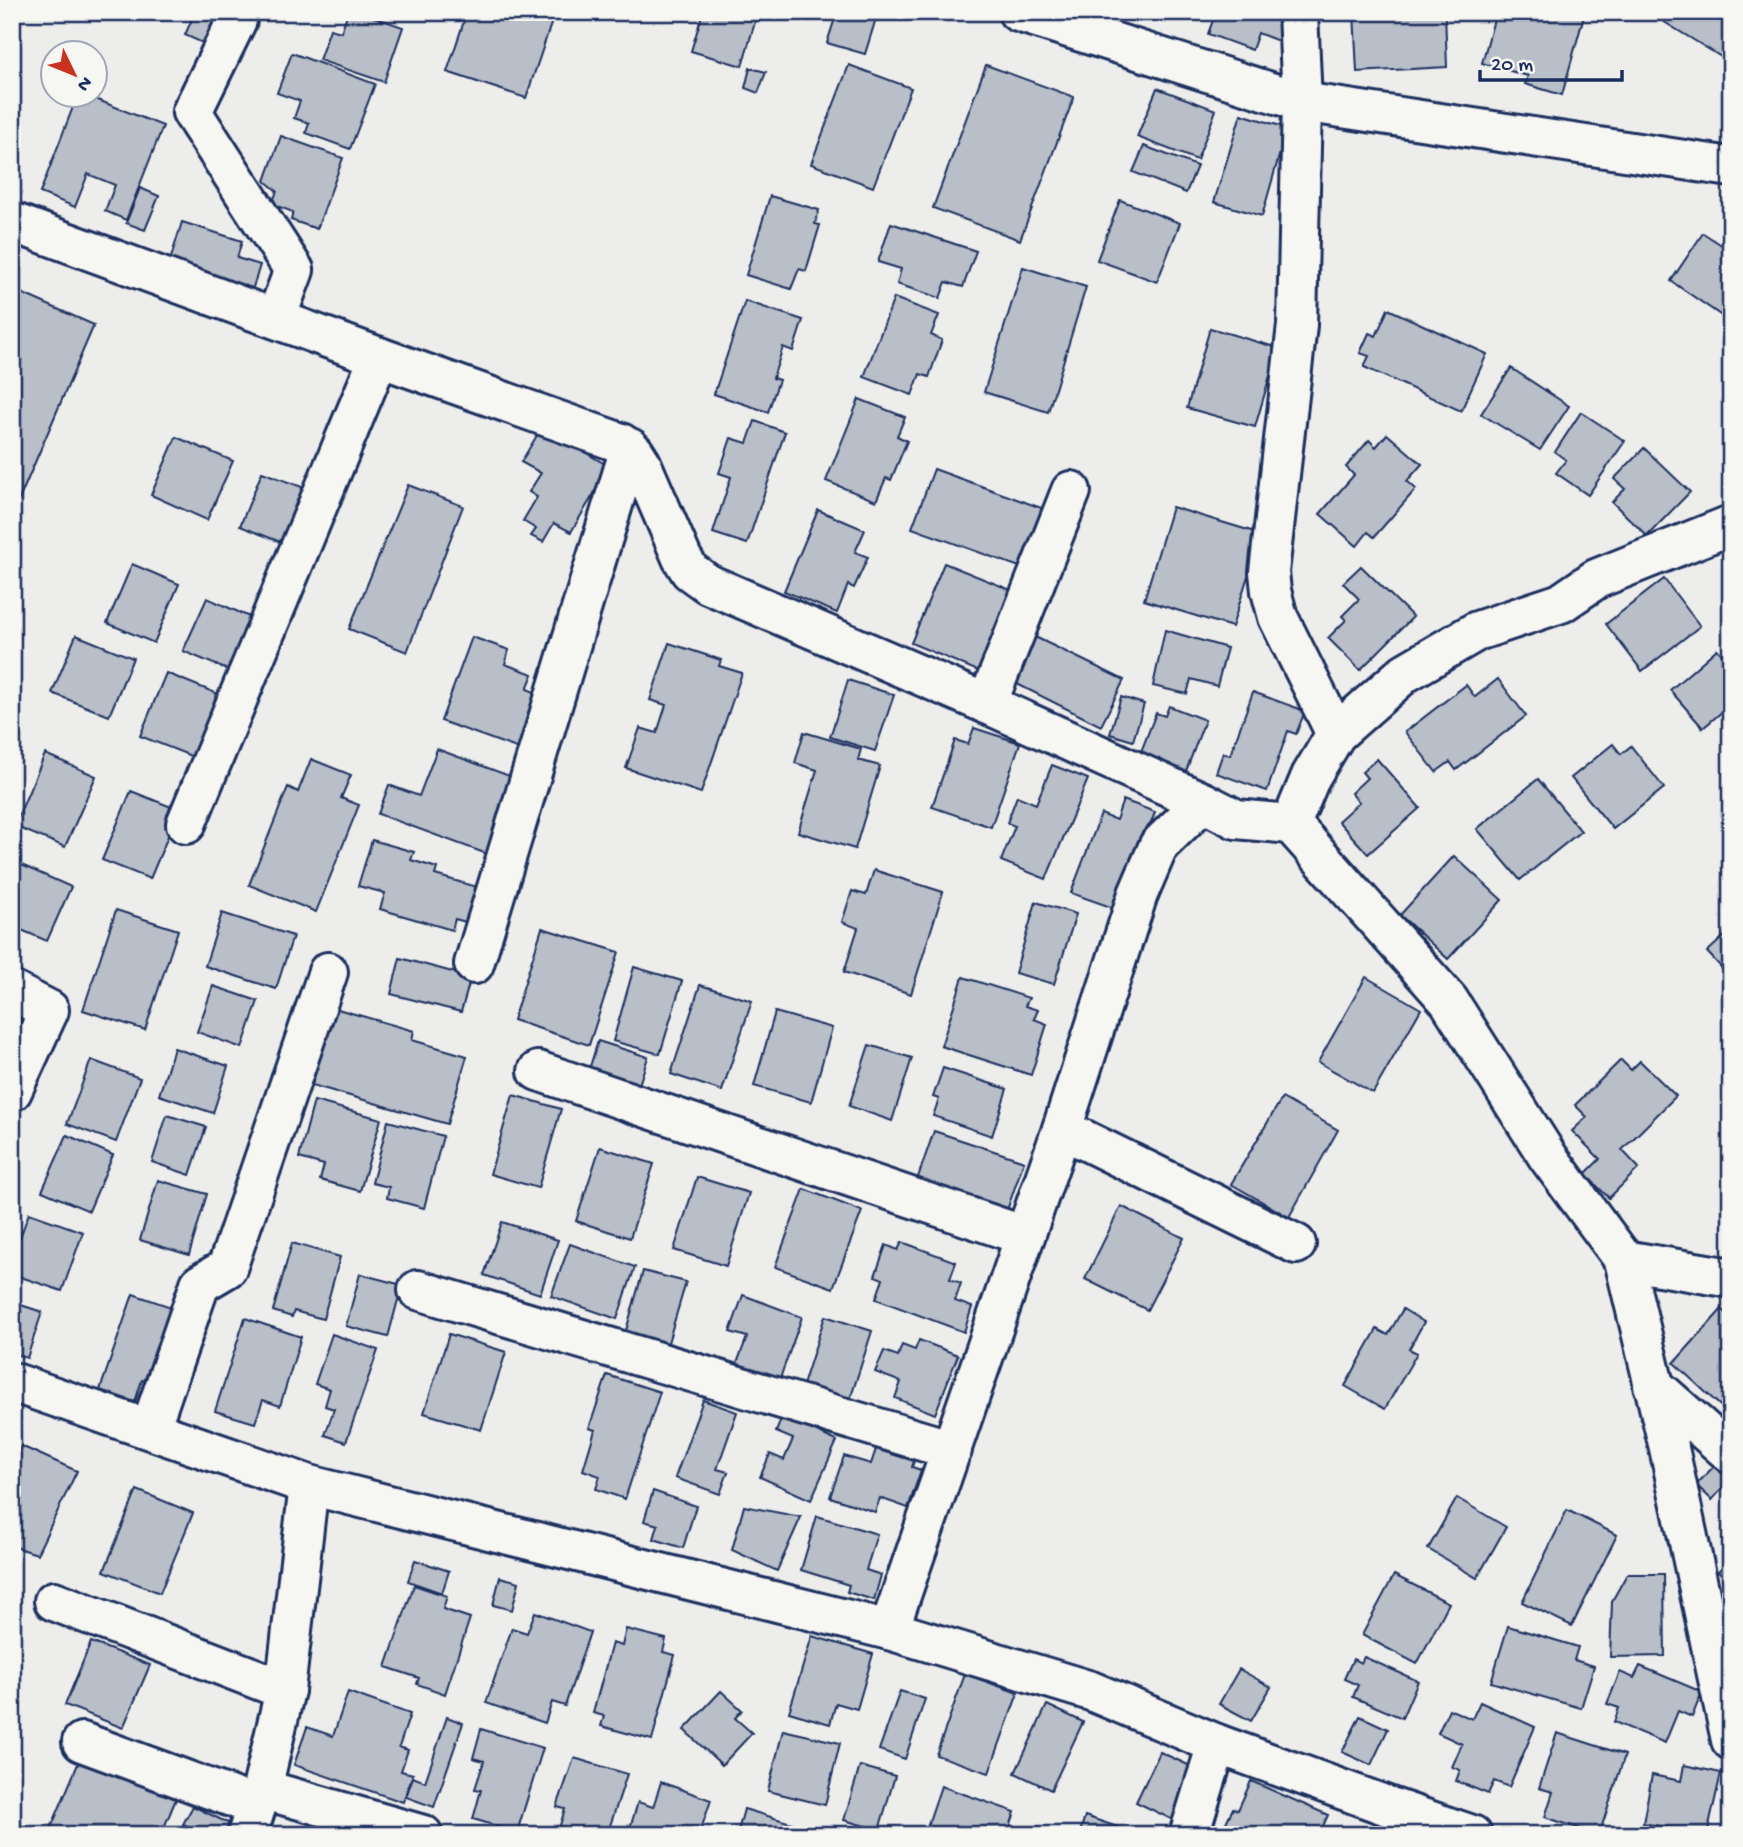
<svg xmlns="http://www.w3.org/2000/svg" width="1743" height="1847" font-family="'Gochi Hand',sans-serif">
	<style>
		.building { fill: #b9bfc8; stroke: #1b2f5e; stroke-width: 2 }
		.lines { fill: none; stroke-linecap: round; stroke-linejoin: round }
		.minor-casing { stroke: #1b2f5e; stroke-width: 44 }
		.minor { stroke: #f6f6f2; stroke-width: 38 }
	</style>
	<rect width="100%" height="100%" fill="#edeeec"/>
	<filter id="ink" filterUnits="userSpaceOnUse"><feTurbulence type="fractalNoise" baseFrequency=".0143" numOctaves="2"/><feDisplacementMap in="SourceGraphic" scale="14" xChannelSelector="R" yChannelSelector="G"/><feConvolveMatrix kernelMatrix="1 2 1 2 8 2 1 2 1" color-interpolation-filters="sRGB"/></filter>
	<g filter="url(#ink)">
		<!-- building -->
		<g class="building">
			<path d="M195,12l23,10 -11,23 -22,-10z"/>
			<path d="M348,12h11l44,15 -19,55 -65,-22 11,-31 11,3z"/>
			<path d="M467,12h88l-29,86 -79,-26z"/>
			<path d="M703,12h55l-16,54 -51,-15z"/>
			<path d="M837,12h41l-13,42 -38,-11z"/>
			<path d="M1134,12h35l-3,10z"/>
			<path d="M1216,12h56l-1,4 17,6 -7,20 -23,-9 -6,17 -44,-16z"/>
			<path d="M1354,12h91l2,55 -90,5z"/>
			<path d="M1496,12h89l-23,83 -37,-11 3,-8 -46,-13z"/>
			<path d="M1666,12h65v51l-70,-43z"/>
			<path d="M292,53l83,31 -25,65 -44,-16 3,-10 -15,-5 6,-17 -23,-8z"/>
			<path d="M849,65l62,23 -38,99 -62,-23z"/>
			<path d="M986,65l88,32 -54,143 -87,-32z"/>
			<path d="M750,68l16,4 -8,21 -13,-5z"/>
			<path d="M1157,88l59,22 -19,50 -60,-23z"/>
			<path d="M78,94h5l80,32 -37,94 -21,-9 10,-26 -27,-11 -13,33 -35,-14z"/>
			<path d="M1241,114l46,14 -25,88 -48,-14z"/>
			<path d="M281,136l62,22 -26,71 -26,-9 2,-8 -21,-8 5,-13 -12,-10z"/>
			<path d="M1144,146l53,20 -11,27 -53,-21z"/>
			<path d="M140,188l19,8 -14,34 -19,-7z"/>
			<path d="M770,196l49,14 -4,14 5,1 -14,46 -7,-2 -8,20 -45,-14z"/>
			<path d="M1120,200l60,23 -23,59 -60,-22z"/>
			<path d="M182,222l60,19 -5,17 23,7 -10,32 -83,-26z"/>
			<path d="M891,223l85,28 -13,36 -17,-5 -6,16 -43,-14 4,-15 -23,-7z"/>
			<path d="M1703,233l28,18v67l-2,3 -58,-40z"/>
			<path d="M1023,267l63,20 -38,125 -64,-20z"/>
			<path d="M12,289l82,36 -82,191z"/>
			<path d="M894,298l45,17 -8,20 11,5 -13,37 -9,-3 -8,21 -48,-18z"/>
			<path d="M745,301l58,19 -10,31 -10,-4 -10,31 6,2 -11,32 -54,-18z"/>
			<path d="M1388,309l99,45 -26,57 -97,-44 5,-11 -9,-3 9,-20 7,3z"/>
			<path d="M1210,328l68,20 -23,79 -68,-19z"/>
			<path d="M1511,368l58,38 -29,44 -59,-36z"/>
			<path d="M859,399l46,18 -8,19 10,5 -16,39 -5,-2 -10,23 -50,-20z"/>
			<path d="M1581,412l44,29 -37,54 -32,-22 10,-13 -11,-8z"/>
			<path d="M755,421l30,11 -38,112 -34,-11 18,-56 -12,-4 12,-35 16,5z"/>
			<path d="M542,427l68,40 -39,65 -17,-9 -11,19 -12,-6 5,-7 -13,-8 14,-24 -8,-5 12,-19 -20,-11z"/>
			<path d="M1387,434l35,30 -15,17 9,8 -42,48 -6,-5 -11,14 -37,-32 34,-39 -8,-8 23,-27 7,7z"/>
			<path d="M176,437l57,24 -26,59 -56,-25z"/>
			<path d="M1644,448l46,44 -43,44 -35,-34 13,-13 -11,-10z"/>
			<path d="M934,469l113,41 -22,59 -113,-41z"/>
			<path d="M262,472l48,18 -22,55 -48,-19z"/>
			<path d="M408,485l55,21 -56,146 -58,-23z"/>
			<path d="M1172,507l89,27 -29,93 -88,-27z"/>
			<path d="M818,510l47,20 -10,22 13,5 -14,31 -6,-3 -11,28 -53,-22z"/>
			<path d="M944,563l67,27 -33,81 -67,-28z"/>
			<path d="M132,564l47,20 -25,59 -47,-20z"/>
			<path d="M1361,566l52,51 -53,53 -32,-32 18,-18 -4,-4 17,-17 -16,-16z"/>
			<path d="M1664,579l36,47 -58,45 -36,-47z"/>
			<path d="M207,598l47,21 -24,52 -47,-20z"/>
			<path d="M1165,630l62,18 -10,38 -26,-7 -4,15 -34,-8z"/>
			<path d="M76,635l57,23 -24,58 -57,-23z"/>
			<path d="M1033,636l91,44 -23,46 -90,-45z"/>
			<path d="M472,637l37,13 -4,14 28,10 -6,15 15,6 -20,55 -81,-29z"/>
			<path d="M669,643l52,17 -2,6 23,7 -41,120 -75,-25 14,-40 17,5 9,-28 -16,-5z"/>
			<path d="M1717,649l14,15v40l-28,24 -33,-38z"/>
			<path d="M166,673l57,23 -27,62 -56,-22z"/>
			<path d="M1498,679l28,37 -70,54 -6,-8 -14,10 -31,-40 61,-47 9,12z"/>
			<path d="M848,680l46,15 -19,56 -45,-14z"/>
			<path d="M1253,692l52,19 -9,23 -8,-3 -21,60 -51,-18 7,-20 7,2z"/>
			<path d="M1121,697l23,7 -11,37 -23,-7z"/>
			<path d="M1169,706l36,14 -20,54 -46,-17 17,-44 9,3z"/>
			<path d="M974,728l46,15 -29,84 -59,-20 23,-67 13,4z"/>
			<path d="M804,732l57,17 -3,11 22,6 -25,83 -57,-17 19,-62 -22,-7z"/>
			<path d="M1613,744l8,10 10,-8 33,42 -51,41 -42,-51z"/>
			<path d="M437,749l78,29 -28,76 -109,-40 11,-29 30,11z"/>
			<path d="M45,754l51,22 -31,71 -51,-21z"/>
			<path d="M311,759l40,16 -10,23 18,7 -43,107 -67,-27 39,-98 10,5z"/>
			<path d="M1377,759l43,49 -52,46 -30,-33 21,-19 -8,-9 16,-15 -5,-6z"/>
			<path d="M1052,765l36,14 -42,100 -45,-18 14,-35 -8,-3 10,-27 19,8z"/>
			<path d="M1538,779l43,52 -61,49 -43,-51z"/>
			<path d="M131,791l48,19 -29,69 -48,-19z"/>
			<path d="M1123,800l32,12 -36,98 -48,-17 30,-79 15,6z"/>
			<path d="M372,840l42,12 -3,8 26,8 -2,7 42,12 -11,35 -11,-3 -3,11 -72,-21 5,-16 -27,-7z"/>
			<path d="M1454,856l48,44 -54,59 -48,-44z"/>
			<path d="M17,863l54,24 -24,54 -35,-15v-53z"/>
			<path d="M874,870l69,22 -32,102 -67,-22 14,-44 -16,-6 10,-31 14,4z"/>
			<path d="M1036,902l40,12 -22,70 -39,-11z"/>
			<path d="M116,910l62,20 -33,100 -62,-20z"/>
			<path d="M222,913l71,23 -17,53 -71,-23z"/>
			<path d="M542,928l77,24 -30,93 -76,-25z"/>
			<path d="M1731,930v48l-24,-26z"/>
			<path d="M400,958l71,19 -10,35 -70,-18z"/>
			<path d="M634,967l48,14 -22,73 -47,-13z"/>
			<path d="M963,977l66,21 -4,8 13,4 -4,9 13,5 -16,51 -90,-29z"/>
			<path d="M1366,977l55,32 -48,84 -55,-31z"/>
			<path d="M700,985l52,16 -30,90 -51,-17z"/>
			<path d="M213,986l45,15 -16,47 -45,-16z"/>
			<path d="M334,1008l80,23 -2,9 55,16 -20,68 -135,-39z"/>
			<path d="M775,1012l57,16 -21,74 -57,-16z"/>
			<path d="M12,1017l11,4 -11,28z"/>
			<path d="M598,1041l50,16 -11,34 -50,-15z"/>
			<path d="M869,1045l43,13 -20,63 -43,-15z"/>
			<path d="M174,1048l54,18 -15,47 -54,-18z"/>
			<path d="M91,1060l49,18 -24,64 -49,-18z"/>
			<path d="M1621,1060l10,10 9,-9 36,35 -54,54 17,18 -30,30 -24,-24 15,-15 -28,-28 15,-14 -12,-12z"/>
			<path d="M943,1068l64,21 -15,47 -59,-20 6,-17 -6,-2z"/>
			<path d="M513,1095l48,14 -23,79 -48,-14z"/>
			<path d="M1282,1098l56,32 -49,87 -58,-33z"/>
			<path d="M314,1101l67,18 -21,72 -40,-11 4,-15 -25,-7z"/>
			<path d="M167,1115l39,12 -16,48 -38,-13z"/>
			<path d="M388,1121l55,15 -19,72 -37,-10 2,-11 -17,-4z"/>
			<path d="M934,1131l90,30 -18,52 -90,-30z"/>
			<path d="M67,1135l46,20 -24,56 -47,-20z"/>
			<path d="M600,1147l54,17 -24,74 -54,-17z"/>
			<path d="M697,1177l52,16 -23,73 -52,-16z"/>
			<path d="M158,1180l49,14 -18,61 -49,-15z"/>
			<path d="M804,1189l58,22 -29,77 -58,-21z"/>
			<path d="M1121,1206l63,32 -37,72 -62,-31z"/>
			<path d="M29,1213l54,19 -21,59 -50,-17v-15z"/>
			<path d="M502,1222l56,18 -18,54 -56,-19z"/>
			<path d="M902,1242l54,20 -6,17 11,4 -6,18 17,6 -8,25 -88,-33 7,-20 -8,-3 11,-31 12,5z"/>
			<path d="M292,1243l48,14 -17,62 -29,-8 -2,6 -19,-6z"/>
			<path d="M570,1244l65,23 -18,52 -66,-23z"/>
			<path d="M643,1271l43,11 -19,64 -42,-12z"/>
			<path d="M360,1274l42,11 -14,52 -42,-11z"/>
			<path d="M133,1294l44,15 -26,74 -9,-3 -7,22 -35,-12z"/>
			<path d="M743,1295l59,22 -23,64 -43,-15 11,-29 -17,-5z"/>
			<path d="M12,1302l30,10 -15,46 -15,-5z"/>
			<path d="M1403,1309l21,13 -15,27 8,4 -32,56 -40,-23 32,-57 11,6z"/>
			<path d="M1722,1309l9,8v93l-3,3 -54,-50z"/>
			<path d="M825,1316l47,15 -22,69 -47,-15z"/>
			<path d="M245,1318l56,19 -21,69 -17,-6 -8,23 -40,-12z"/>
			<path d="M332,1334l46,16 -32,92 -21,-7 9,-26 -9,-3 5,-17 -15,-5z"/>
			<path d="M449,1334l57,18 -25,78 -57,-17z"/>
			<path d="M919,1340l39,15 -23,59 -40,-16 6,-16 -26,-10 9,-21 14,5 4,-11 13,5z"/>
			<path d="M607,1375l53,17 -35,107 -29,-10 4,-13 -17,-6 12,-40 -6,-2z"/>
			<path d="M703,1400l34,12 -20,57 11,3 -8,22 -45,-16z"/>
			<path d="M782,1417l55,24 -26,59 -51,-23 10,-23 14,6 9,-21 -17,-7z"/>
			<path d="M21,1446l56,25 -40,83 -25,-8v-78z"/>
			<path d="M876,1449l38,12 -2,6 9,3 -13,38 -28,-10 -5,14 -45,-15 14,-41 27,8z"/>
			<path d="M1716,1464l15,15 -19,21 -16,-15z"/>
			<path d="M137,1490l56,23 -33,80 -56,-22z"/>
			<path d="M653,1491l43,15 -13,42 -29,-9 4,-14 -14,-4z"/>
			<path d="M1457,1498l49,29 -29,51 -49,-29z"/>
			<path d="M744,1506l57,11 -24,54 -45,-21z"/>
			<path d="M1567,1510l50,25 -45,91 -50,-24z"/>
			<path d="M817,1516l60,18 -11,36 15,5 -7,25 -27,-8 2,-7 -48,-15z"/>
			<path d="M1731,1559v24l-13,-12z"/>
			<path d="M415,1560l34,11 -7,22 -34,-12z"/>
			<path d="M1627,1574h37l1,82 -55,1 2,-56z"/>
			<path d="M1394,1575l55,28 -32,61 -55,-29z"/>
			<path d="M500,1577l19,5 -7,28 -19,-5z"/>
			<path d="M414,1585l33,11 -4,13 27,9 -25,76 -28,-10 2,-6 -33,-11z"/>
			<path d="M535,1612l55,20 -25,74 -13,-4 -7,21 -59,-20 26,-75 15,5z"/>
			<path d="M1508,1626l70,21 -4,13 20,6 -13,42 -90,-26z"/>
			<path d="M626,1629l40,10 -3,13 12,3 -23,85 -51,-14 3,-10 -11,-3 19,-70 10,3z"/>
			<path d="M812,1636l61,18 -16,55 -21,-6 -6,21 -41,-12z"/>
			<path d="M91,1642l59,23 -27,63 -58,-23z"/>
			<path d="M1364,1657l54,24 -16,37 -49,-21 5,-12 -14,-6 9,-20 8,4z"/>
			<path d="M1640,1666l62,26 -10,25 -14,-6 -13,32 -51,-21 5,-14 -12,-4 13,-32 14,6z"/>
			<path d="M1239,1669l32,18 -20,34 -32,-17z"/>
			<path d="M965,1674l53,19 -29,80 -53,-18z"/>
			<path d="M721,1691l21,19 -7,8 17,15 -30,32 -38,-35z"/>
			<path d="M900,1691l25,8 -20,60 -26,-9z"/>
			<path d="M348,1692l62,22 -11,33 9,3 -7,21 12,3 -10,28 -109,-37 13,-38 26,9z"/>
			<path d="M1480,1702l55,25 -26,60 -15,-6 -6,13 -32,-13 4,-11 -8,-3 10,-23 -24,-11 11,-24 23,10z"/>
			<path d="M1047,1705l36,17 -32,68 -36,-17z"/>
			<path d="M1360,1716l28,13 -17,36 -29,-13z"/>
			<path d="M447,1717l16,6 -29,84 -28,-10 7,-20 12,5z"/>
			<path d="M481,1729l62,19 -26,84 -44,-13 8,-29 -6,-1 9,-28 -11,-3z"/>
			<path d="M783,1730l57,13 -15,62 -57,-14z"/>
			<path d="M1557,1733l68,22 -26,80 -54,-18 8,-25 -14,-4z"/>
			<path d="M1160,1752l39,18 -24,51 -39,-19z"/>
			<path d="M574,1758l53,16 -20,61h-50l8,-26 -8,-2z"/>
			<path d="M80,1759l96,40 -13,31 6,3v2h-121z"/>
			<path d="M1684,1765l37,8 -14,62 -64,-12 9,-48 29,6z"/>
			<path d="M860,1766l35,10 -16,54 -35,-10z"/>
			<path d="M1251,1781l77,34 -9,20h-59l-17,-8 -3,8h-20l13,-27 5,2z"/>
			<path d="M661,1782l50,18 -12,35h-48l-21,-7 8,-26 15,5z"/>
			<path d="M941,1786l74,26 -8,23h-69l-12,-5z"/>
			<path d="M193,1806l37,18 -5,11h-20l-22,-11z"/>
			<path d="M744,1809l54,16 -3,10h-58z"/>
			<path d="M1085,1816l56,19h-62z"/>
		</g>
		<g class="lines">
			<!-- minor casing -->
			<g class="minor-casing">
				<g id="minor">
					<path d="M1018,12l284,90 429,65"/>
					<path d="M1298,12l4,90 -5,223 -28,247 2,19 7,26 58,117"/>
					<path d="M237,20l-45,92 102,158 -18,48"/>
					<path d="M12,222l367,135 242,86 13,9 7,11 41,95 8,13 18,13 279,120 216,98 33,17 55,5 158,177 99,156 76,103 45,188 62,292"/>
					<path d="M987,704l84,-213"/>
					<path d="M186,824l193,-467"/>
					<path d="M1291,824l20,-48 25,-42 69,-61 72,-42 84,-28 35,-24 135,-54"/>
					<path d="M474,964l156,-516"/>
					<path d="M12,991l37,19 -37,81"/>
					<path d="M538,1071l487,165"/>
					<path d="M1062,1129l234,115"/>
					<path d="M1624,1260l107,18"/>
					<path d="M418,1290l534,160"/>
					<path d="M12,1382l297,103 580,145 202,61 126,53 176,64 79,27"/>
					<path d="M1653,1385l78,69"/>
					<path d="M150,1429l50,-145 27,-16 101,-296"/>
					<path d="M54,1601l231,89"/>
					<path d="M889,1630l173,-501 76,-235 21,-49 44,-43"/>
					<path d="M82,1742l174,64"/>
					<path d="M262,1789l161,46"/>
					<path d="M247,1835l15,-46 23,-99 24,-205"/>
					<path d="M1189,1835l28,-91"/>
				</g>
			</g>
			<!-- minor -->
			<use href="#minor" class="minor"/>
		</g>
	</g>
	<!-- margin -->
	<rect width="1743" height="1847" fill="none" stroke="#f6f6f2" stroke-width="42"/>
	<rect x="21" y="21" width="1701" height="1805" fill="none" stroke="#1b2f5e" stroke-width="2.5" filter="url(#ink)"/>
	<!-- north arrow -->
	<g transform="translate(74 74) rotate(133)"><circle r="33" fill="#f6f6f2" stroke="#9ea6b7" stroke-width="2"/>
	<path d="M0-5L12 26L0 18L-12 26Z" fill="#c8321e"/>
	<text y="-10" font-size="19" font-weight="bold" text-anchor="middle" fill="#1b2f5e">N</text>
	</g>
	<!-- scale -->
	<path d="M1480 70v10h142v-10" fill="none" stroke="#1b2f5e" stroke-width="3.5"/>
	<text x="1491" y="70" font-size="21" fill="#1b2f5e" stroke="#f6f6f2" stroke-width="5" paint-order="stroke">20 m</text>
</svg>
